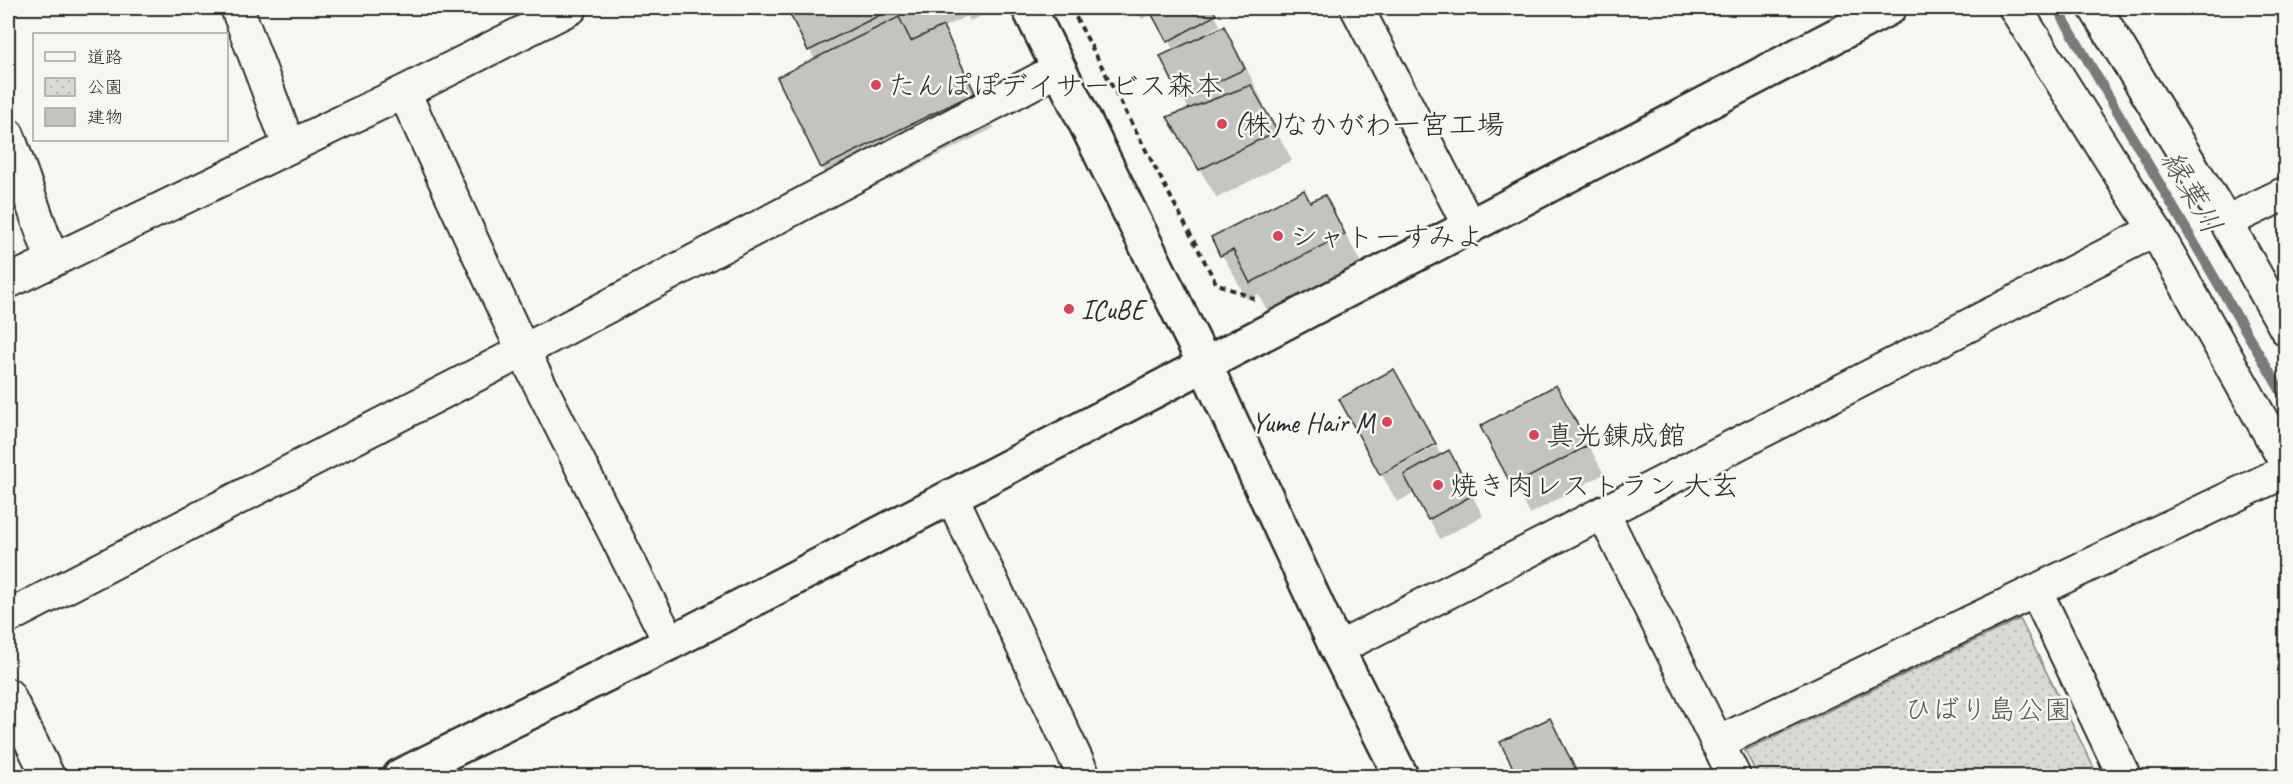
<svg xmlns="http://www.w3.org/2000/svg" width="2293" height="784" font-family="Caveat,'Klee One',sans-serif">
	<style>
		.park { fill: url(#park-dots); stroke: #828280; stroke-width: 1.5 }
		.shadow { fill: #0003 }
		.lines { fill: none; stroke-linecap: round; stroke-linejoin: round }
		.stream { stroke: #7a7a78; stroke-width: 10 }
		.building { fill: #c3c3c0; stroke: #2b2b2b; stroke-width: 1.5 }
		.minor-casing { stroke: #2b2b2b; stroke-width: 36 }
		.tertiary-casing { stroke: #2b2b2b; stroke-width: 38 }
		.path { stroke: #2b2b2b; stroke-width: 4; stroke-dasharray: 6 4.5; stroke-linecap: butt }
		.minor { stroke: #f6f6f2; stroke-width: 32 }
		.tertiary { stroke: #f6f6f2; stroke-width: 33 }
		.poi-dot { fill: #d1495b; stroke: #f6f6f2; stroke-width: 2 }
		.labels { text-anchor: middle; stroke-width: 5; stroke-linejoin: round; paint-order: stroke }
		.poi-label { font-size: 28px; fill: #2b2b2b; stroke: #f6f6f2; text-anchor: start }
		.park-label { font-size: 28px; fill: #565656; stroke: #f6f6f2 }
		.water-label { font-size: 30px; font-style: italic; fill: #525251; stroke: #f6f6f2 }
	</style>
	<defs>
		<pattern id="park-dots" width="8" height="8" patternUnits="userSpaceOnUse" patternTransform="scale(1.5)"><rect width="8" height="8" fill="#d9d9d5"/><path d="M2 2h.1M6 6h.1" fill="none" stroke="#babab7" stroke-width="1.8" stroke-linecap="round"/></pattern>
	</defs>
	<rect width="100%" height="100%" fill="#f6f6f2"/>
	<filter id="ink" filterUnits="userSpaceOnUse"><feTurbulence type="fractalNoise" baseFrequency=".0167" numOctaves="2"/><feDisplacementMap in="SourceGraphic" scale="12" xChannelSelector="R" yChannelSelector="G"/><feConvolveMatrix kernelMatrix="1 2 1 2 8 2 1 2 1" color-interpolation-filters="sRGB"/></filter>
	<g filter="url(#ink)">
		<!-- park -->
		<path class="park" d="M2020,619l78,157h-340l-13,-25z"/>
		<!-- shadow -->
		<g class="shadow">
			<path d="M788,8h191l4,7 -13,6 -3,-5 -25,12 52,100 -151,74 -21,-35 -7,-107z"/>
			<path d="M1135,8h76l9,17 -16,9 1,2 18,-8 21,35 20,42 -2,1 30,54 -75,38 -32,-52 4,-36 -27,-54 12,-5 -21,-38 -11,6z"/>
			<path d="M1325,197l45,82 -94,47 -18,-32 -11,5 -34,-61z"/>
			<path d="M1572,415l32,59 -74,40 -48,-88z"/>
			<path d="M1436,446l5,10 19,16 23,44 -43,23 -25,-46 -18,9 -15,-27z"/>
			<path d="M1549,720l31,56h-61l-17,-33z"/>
		</g>
		<g class="lines">
			<!-- stream -->
			<path class="stream" d="M2057,8l229,392"/>
		</g>
		<!-- building -->
		<g class="building">
			<path d="M787,8h107l-86,43z"/>
			<path d="M1156,8h56l4,7 -49,27 -17,-31z"/>
			<path d="M899,17l12,24 32,-15 32,67 -154,75 -44,-91z"/>
			<path d="M1224,26l21,43 -64,30 -21,-43z"/>
			<path d="M1251,85l26,46 -78,39 -32,-53z"/>
			<path d="M1304,190l6,12 15,-7 20,39 -95,49 -17,-33 -13,6 -9,-19z"/>
			<path d="M1394,369l42,75 -56,31 -41,-76z"/>
			<path d="M1556,385l33,60 -77,41 -32,-60z"/>
			<path d="M1449,450l24,45 -45,25 -24,-45z"/>
			<path d="M1550,718l29,58h-62l-17,-34z"/>
		</g>
		<g class="lines">
			<!-- minor casing -->
			<g class="minor-casing">
				<g id="minor">
					<path d="M237,8l52,138"/>
					<path d="M1357,8l113,220"/>
					<path d="M2015,8l140,222 131,233"/>
					<path d="M2095,8l131,214 60,107"/>
					<path d="M404,92l119,259 147,292"/>
					<path d="M8,135l44,125"/>
					<path d="M2226,222l60,-29"/>
					<path d="M8,282l396,-190 167,-84"/>
					<path d="M952,497l132,279"/>
					<path d="M1603,513l131,263"/>
					<path d="M2036,591l88,185"/>
					<path d="M8,617l515,-266 536,-282"/>
					<path d="M1337,649l818,-419"/>
					<path d="M8,695l40,81"/>
					<path d="M1717,743l569,-272"/>
				</g>
			</g>
			<!-- tertiary casing -->
			<g class="tertiary-casing">
				<g id="tertiary">
					<path d="M1029,8l176,357 132,284 64,127"/>
					<path d="M400,776l270,-133 1219,-635"/>
				</g>
			</g>
			<!-- path -->
			<path class="path" d="M1071,8l145,275 39,16"/>
			<!-- minor -->
			<use href="#minor" class="minor"/>
			<!-- tertiary -->
			<use href="#tertiary" class="tertiary"/>
		</g>
	</g>
	<!-- markers -->
	<g class="poi-dot">
		<circle cx="876" cy="85" r="6"/>
		<circle cx="1222" cy="124" r="6"/>
		<circle cx="1278" cy="236" r="6"/>
		<circle cx="1069" cy="309" r="6"/>
		<circle cx="1387" cy="422" r="6"/>
		<circle cx="1534" cy="435" r="6"/>
		<circle cx="1438" cy="485" r="6"/>
	</g>
	<g class="labels">
		<!-- poi labels -->
		<g class="poi-label">
			<text x="888" y="95">たんぽぽデイサービス森本</text>
			<text x="1234" y="134">(株)なかがわ一宮工場</text>
			<text x="1290" y="246">シャトーすみよ</text>
			<text x="1081" y="319">ICuBE</text>
			<text x="1375" y="432" text-anchor="end">Yume Hair M</text>
			<text x="1546" y="445">真光錬成館</text>
			<text x="1450" y="495">焼き肉レストラン 大玄</text>
		</g>
		<!-- park labels -->
		<g class="park-label">
			<text x="1988" y="719">ひばり島公園</text>
		</g>
		<!-- water labels -->
		<g class="water-label">
			<text transform="translate(2192 192) rotate(60)" y="10">縁葉川</text>
		</g>
	</g>
	<!-- margin -->
	<rect width="2293" height="784" fill="none" stroke="#f6f6f2" stroke-width="30"/>
	<rect x="15" y="15" width="2263" height="754" fill="none" stroke="#2b2b2b" stroke-width="2" filter="url(#ink)"/>
	<!-- legend -->
	<rect x="33" y="33" width="195" height="108" fill="#f6f6f2" stroke="#a5a5a2" stroke-width="1.5"/>
	<rect x="45" y="52" width="30" height="9" fill="#f6f6f2" stroke="#a5a5a2" stroke-width="1.5"/>
	<text x="87" y="63" font-size="18" fill="#2b2b2b">道路</text>
	<rect x="45" y="78" width="30" height="18" fill="url(#park-dots)" stroke="#a5a5a2" stroke-width="1.5"/>
	<text x="87" y="93" font-size="18" fill="#2b2b2b">公園</text>
	<rect x="45" y="108" width="30" height="18" fill="#c3c3c0" stroke="#a5a5a2" stroke-width="1.5"/>
	<text x="87" y="123" font-size="18" fill="#2b2b2b">建物</text>
</svg>
